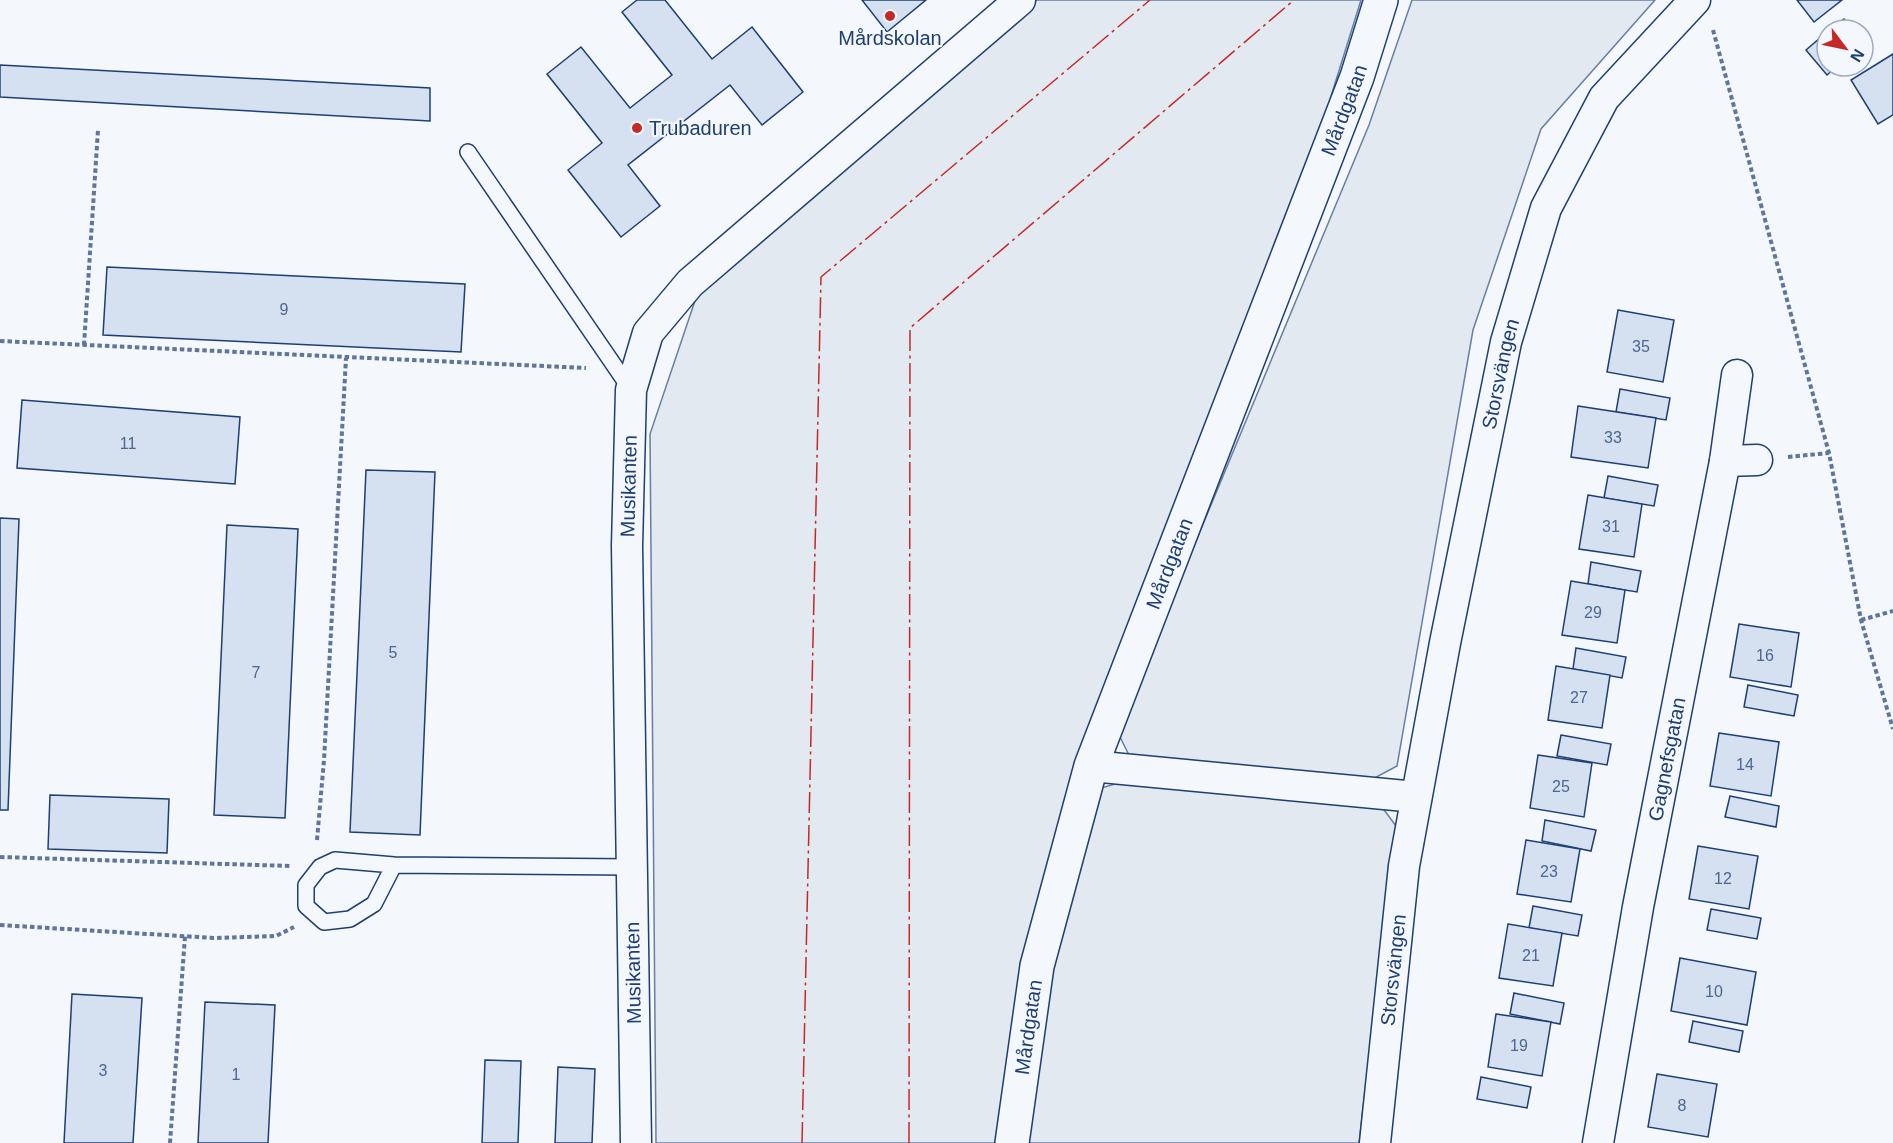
<svg xmlns="http://www.w3.org/2000/svg" width="1893" height="1143" font-family="Helvetica,sans-serif">
	<style>
		.green { fill: #e3e9f0; stroke: #687fa3; stroke-width: 1.5 }
		.building { fill: #d5e0f0; stroke: #1d3f73; stroke-width: 1.5 }
		.lines { fill: none; stroke-linecap: round; stroke-linejoin: round }
		.lane-casing { stroke: #1d3f73; stroke-width: 18 }
		.street-casing { stroke: #1d3f73; stroke-width: 33 }
		.secondary-casing { stroke: #1d3f73; stroke-width: 36 }
		.path { stroke: #5e769c; stroke-width: 4; stroke-dasharray: 4.5 3; stroke-linecap: butt }
		.lane { stroke: #f4f7fb; stroke-width: 15 }
		.street { stroke: #f4f7fb; stroke-width: 30 }
		.secondary { stroke: #f4f7fb; stroke-width: 33 }
		.power { stroke: #c62828; stroke-width: 1.5; stroke-dasharray: 21 4.5 3 4.5; stroke-linecap: butt }
		.poi-dot { fill: #c62828; stroke: #f4f7fb; stroke-width: 2 }
		.labels { text-anchor: middle; stroke-width: 4.5; stroke-linejoin: round; paint-order: stroke }
		.number-label { font-size: 16px; fill: #4b6792 }
		.poi-label { font-size: 20px; fill: #1d3f73; stroke: #f4f7fb }
		.street-label { font-size: 20px; fill: #1d3f73; stroke: #f4f7fb }
	</style>
	<rect width="100%" height="100%" fill="#f4f7fb"/>
	<!-- green -->
	<g class="green">
		<path d="M1037,0h324l-33,106 -245,648 -87,389h-340l-6,-709 49,-145z"/>
		<path d="M1412,0h243l-114,129 -68,201 -76,436 -26,14 -241,-23 -13,-26 252,-606z"/>
		<path d="M1129,780l250,23 17,23 -37,317h-334l22,-169 54,-186z"/>
	</g>
	<!-- building -->
	<g class="building">
		<path d="M637,0h28l47,59 40,-32 51,65 -41,33 -32,-40 -102,80 32,41 -39,31 -53,-67 34,-27 -55,-69 34,-27 49,61 42,-33 -50,-63z"/>
		<path d="M862,0h64l-39,32z"/>
		<path d="M1797,0h45l-28,22z"/>
		<path d="M1844,19l9,11h-23z"/>
		<path d="M1827,32v34h10l-10,9 -21,-25z"/>
		<path d="M1893,54v61l-15,9 -27,-44z"/>
		<path d="M0,65l430,23v33l-430,-24z"/>
		<path d="M107,267l358,17 -4,68 -358,-17z"/>
		<path d="M1618,310l56,10 -11,62 -56,-10z"/>
		<path d="M1620,389l50,9 -4,22 -50,-8z"/>
		<path d="M22,400l218,17 -5,67 -218,-16z"/>
		<path d="M1578,406l78,12 -8,50 -77,-11z"/>
		<path d="M366,470l69,2 -15,363 -70,-3z"/>
		<path d="M1608,476l50,9 -4,21 -50,-8z"/>
		<path d="M1588,495l54,9 -8,53 -55,-8z"/>
		<path d="M0,518l19,1 -11,291h-8z"/>
		<path d="M227,525l71,4 -13,289 -71,-3z"/>
		<path d="M1591,562l50,9 -4,21 -49,-8z"/>
		<path d="M1571,581l54,9 -8,53 -55,-8z"/>
		<path d="M1739,624l60,9 -8,54 -61,-10z"/>
		<path d="M1576,648l50,9 -4,21 -49,-9z"/>
		<path d="M1556,666l54,9 -8,53 -54,-8z"/>
		<path d="M1748,685l50,10 -4,21 -50,-9z"/>
		<path d="M1719,733l60,9 -8,54 -61,-10z"/>
		<path d="M1561,735l50,9 -4,21 -50,-9z"/>
		<path d="M1538,755l54,8 -8,54 -54,-9z"/>
		<path d="M50,795l119,4 -2,54 -119,-4z"/>
		<path d="M1730,796l49,10 -3,21 -51,-10z"/>
		<path d="M1545,820l51,10 -5,21 -49,-10z"/>
		<path d="M1526,840l54,9 -9,53 -54,-8z"/>
		<path d="M1698,846l60,10 -9,53 -60,-10z"/>
		<path d="M1533,906l49,9 -4,21 -49,-8z"/>
		<path d="M1711,909l50,9 -4,21 -50,-9z"/>
		<path d="M1508,924l54,9 -9,53 -54,-8z"/>
		<path d="M1680,958l76,14 -9,53 -76,-14z"/>
		<path d="M1514,993l50,10 -4,21 -50,-10z"/>
		<path d="M72,994l70,4 -9,145h-69z"/>
		<path d="M205,1002l70,3 -7,138h-70z"/>
		<path d="M1496,1014l55,8 -9,54 -54,-9z"/>
		<path d="M1693,1021l50,10 -4,21 -50,-10z"/>
		<path d="M485,1060l36,1 -3,82h-36z"/>
		<path d="M558,1067l37,2 -3,74h-37z"/>
		<path d="M1657,1074l60,10 -9,53 -60,-10z"/>
		<path d="M1481,1077l50,10 -4,21 -50,-9z"/>
	</g>
	<g class="lines">
		<!-- lane casing -->
		<g class="lane-casing">
			<g id="lane">
				<path d="M468,152l163,238"/>
				<path d="M394,865l-20,39 -24,15 -26,3 -18,-16v-21l14,-18 15,-7 59,5 238,2"/>
			</g>
		</g>
		<!-- street casing -->
		<g class="street-casing">
			<g id="street">
				<path d="M1725,461l32,-1"/>
				<path d="M1091,766l325,31"/>
				<path id="s1" d="M636,1143l-9,-597 4,-156 17,-57 42,-50 330,-283"/>
				<path id="s2" d="M1375,1143l29,-277 41,-223 61,-301 40,-134 58,-110 91,-98"/>
				<path id="s3" d="M1598,1143l40,-236 87,-446 12,-86"/>
			</g>
		</g>
		<!-- secondary casing -->
		<g class="secondary-casing">
			<g id="secondary">
				<path id="s4" d="M1012,1143l25,-177 54,-200 266,-689 24,-77"/>
			</g>
		</g>
		<!-- path -->
		<g class="path">
			<path d="M1713,30l116,423 32,167 32,109"/>
			<path d="M0,341l586,27"/>
			<path d="M84,345l14,-215"/>
			<path d="M1788,457l41,-4"/>
			<path d="M1861,620l32,-9"/>
			<path d="M317,840l7,-80 22,-402"/>
			<path d="M0,857l290,9"/>
			<path d="M0,925l214,13 62,-2 18,-9"/>
			<path d="M170,1143l15,-207"/>
		</g>
		<!-- lane -->
		<use href="#lane" class="lane"/>
		<!-- street -->
		<use href="#street" class="street"/>
		<!-- secondary -->
		<use href="#secondary" class="secondary"/>
		<!-- power -->
		<g class="power">
			<path d="M802,1143l19,-866 329,-277"/>
			<path d="M909,1143l1,-815 384,-328"/>
		</g>
	</g>
	<!-- markers -->
	<g class="poi-dot">
		<circle cx="890" cy="16" r="6"/>
		<circle cx="637" cy="128" r="6"/>
	</g>
	<g class="labels">
		<!-- number labels -->
		<g class="number-label">
			<text x="284" y="315">9</text>
			<text x="1641" y="352">35</text>
			<text x="1613" y="443">33</text>
			<text x="128" y="449">11</text>
			<text x="1611" y="532">31</text>
			<text x="1593" y="618">29</text>
			<text x="393" y="658">5</text>
			<text x="1765" y="661">16</text>
			<text x="256" y="678">7</text>
			<text x="1579" y="703">27</text>
			<text x="1745" y="770">14</text>
			<text x="1561" y="792">25</text>
			<text x="1549" y="877">23</text>
			<text x="1723" y="884">12</text>
			<text x="1531" y="961">21</text>
			<text x="1714" y="997">10</text>
			<text x="1519" y="1051">19</text>
			<text x="103" y="1076">3</text>
			<text x="236" y="1080">1</text>
			<text x="1682" y="1111">8</text>
		</g>
		<!-- poi labels -->
		<g class="poi-label">
			<text x="890" y="45">Mårdskolan</text>
			<text x="649" y="135" text-anchor="start">Trubaduren</text>
		</g>
		<!-- street labels -->
		<g class="street-label">
			<text dy="7" stroke="none"><textPath href="#s4" startOffset="1089">Mårdgatan</textPath></text>
			<text dy="7" stroke="none"><textPath href="#s2" startOffset="780">Storsvängen</textPath></text>
			<text dy="7" stroke="none"><textPath href="#s1" startOffset="657">Musikanten</textPath></text>
			<text dy="7" stroke="none"><textPath href="#s4" startOffset="603">Mårdgatan</textPath></text>
			<text dy="7" stroke="none"><textPath href="#s3" startOffset="390">Gagnefsgatan</textPath></text>
			<text dy="7" stroke="none"><textPath href="#s2" startOffset="174">Storsvängen</textPath></text>
			<text transform="translate(633 973) rotate(-91)" y="7">Musikanten</text>
			<text dy="7" stroke="none"><textPath href="#s4" startOffset="117">Mårdgatan</textPath></text>
		</g>
	</g>
	<!-- north arrow -->
	<g transform="translate(1845 48) rotate(122)"><circle r="28" fill="#f4f7fb" stroke="#9eadc5" stroke-width="1.5"/>
	<path d="M0-4.5L10 22L0 15L-10 22Z" fill="#c62828"/>
	<text y="-9" font-size="16" font-weight="bold" text-anchor="middle" fill="#1d3f73">N</text>
	</g>
</svg>
